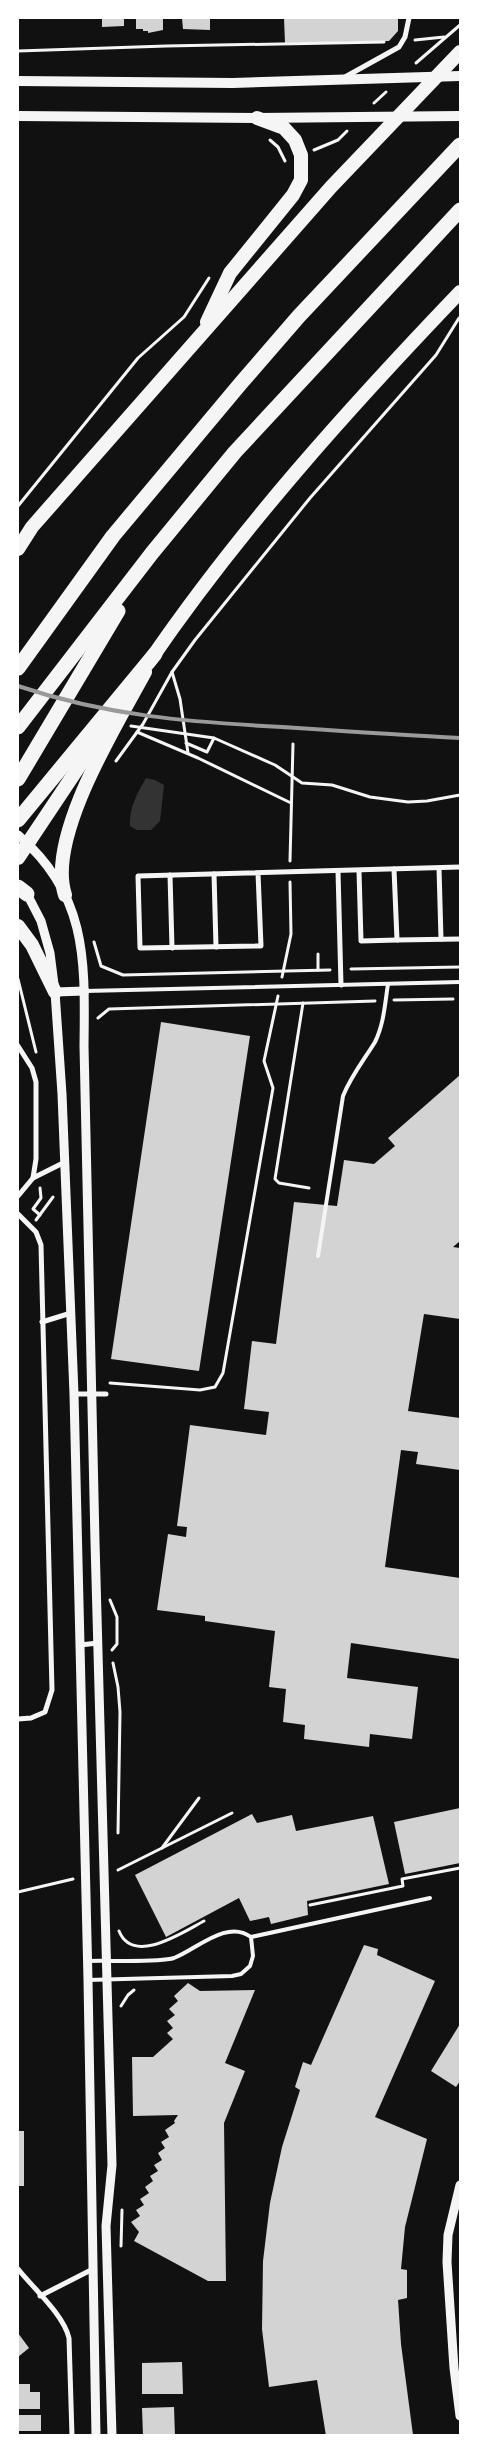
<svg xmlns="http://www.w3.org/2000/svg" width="478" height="2453" font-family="'Source Sans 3',sans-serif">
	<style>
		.water { fill: #333 }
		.building { fill: #d3d3d3 }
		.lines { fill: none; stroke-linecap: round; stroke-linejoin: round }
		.path { stroke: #f5f5f5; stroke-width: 3 }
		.service { stroke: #f5f5f5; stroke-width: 4 }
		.minor { stroke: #f5f5f5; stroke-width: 5 }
		.tertiary { stroke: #f5f5f5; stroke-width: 9 }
		.secondary { stroke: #f5f5f5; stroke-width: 10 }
		.trunk { stroke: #f5f5f5; stroke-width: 14 }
		.motorway { stroke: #f5f5f5; stroke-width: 15 }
		.rail { stroke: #9a9a9a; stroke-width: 4 }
	</style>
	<rect width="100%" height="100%" fill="#111"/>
	<!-- water -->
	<path class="water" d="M146,778l9,2 9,5 -4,36 -9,9h-14l-7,-4c-1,-19 7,-32 16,-48z"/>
	<!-- building -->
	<g class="building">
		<path d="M102,18h22v8l-22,1z"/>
		<path d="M136,18h27v12l-15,3v-2h-5v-2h-7z"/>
		<path d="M182,18h28v12l-27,-1z"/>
		<path d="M284,18h114v13l-9,10 -104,2z"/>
		<path d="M161,1022l89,14 -51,335 -88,-12z"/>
		<path d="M460,1075v166l-7,6 7,1v71l-36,-5 -16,97 52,7v52l-44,-6 2,-12 -17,-2 -16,117 75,11v81l-109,-16 -4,35 71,9 -6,52 -42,-5 -1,13 -65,-8 1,-14 -22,-3 3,-33 -17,-2 6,-56 -70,-10v-5l-48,-6 11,-76 18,3 1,-10 -10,-1 13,-101 76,10 3,-23 -25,-3 8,-68 24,3 18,-142 43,4 7,-46 30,4 21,-18 -7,-8z"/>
		<path d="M460,1808v55l-55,11 -11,-52z"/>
		<path d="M252,1814l5,9 35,-8 4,16 77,-15 16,68 -82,17 1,14 -37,9 -2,-7 -19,4 -11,-23 -73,39 -31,-62z"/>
		<path d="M364,1945l14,4 -1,6 58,26 -60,136 52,22 -22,88 -4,42 6,1v28l-9,2 3,44 12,91 -87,1 -9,-56 -48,7 -7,-58 1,-68 7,-58 12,-56 18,-57 -5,-3 8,-25 8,3z"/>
		<path d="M188,1983l12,8 55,-1 -30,73 20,8 -21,52 2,158h-18l-74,-40 5,-9 -8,-10 9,-6 -4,-6 8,-5 -4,-6 9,-6 -4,-6 8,-6 -3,-5 8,-5 -4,-6 8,-5 -4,-7 7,-5 -4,-6 8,-5 -4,-7 10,-7 -1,-2 4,-6 -45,1 -1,-59h21l20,-18 -6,-6 6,-5 -6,-7 8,-6 -6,-6 9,-8 -4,-5z"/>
		<path d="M460,2024v57l-4,6 -25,-16z"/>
		<rect x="18" y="2131" width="6" height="55"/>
		<path d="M18,2333l11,15 -11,9z"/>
		<path d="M182,2362l1,32h-41v-31z"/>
		<path d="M18,2384h12v8h10v17h-22z"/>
		<path d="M174,2407l1,29h-32l-1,-28z"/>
		<rect x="18" y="2415" width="23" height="16"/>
	</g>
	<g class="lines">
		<!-- path -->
		<g class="path">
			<path d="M415,40l29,-3"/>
			<path d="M18,51l148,-5 218,-4"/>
			<path d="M416,63l44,-38"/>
			<path d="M374,103l12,-11"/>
			<path d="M270,140l8,7 7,14"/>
			<path d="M314,150l24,-10 9,-9"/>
			<path d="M18,506l120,-148 46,-41 25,-39"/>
			<path d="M172,672l8,27 8,54"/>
			<path d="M131,726l83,12 61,27 27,18 30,2 38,12 38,5 19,-1 33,-6"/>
			<path d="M137,732l61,26 93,45"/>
			<path d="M186,743l21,9 7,-14"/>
			<path d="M116,761l27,-37 29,-52 23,-32 115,-142 126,-143 23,-37"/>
			<path d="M290,861l3,-117"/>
			<path d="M94,942l7,24 22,9 207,-5"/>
			<path d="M318,954v16"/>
			<path d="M351,969l109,-2"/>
			<path d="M282,977l9,-43 -1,-52"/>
			<path d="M18,979l18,73"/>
			<path d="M394,1000l59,-1"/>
			<path d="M303,1003l-28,176 4,4 30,5"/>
			<path d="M98,1018l11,-9 266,-8"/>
			<path d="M40,1188l1,10 -8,11 7,6"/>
			<path d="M36,1220l17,-23"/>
			<path d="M110,1383l90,7 15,-3 8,-14 50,-285 -9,-27 14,-65"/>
			<path d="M110,1600l7,17v27l-5,6"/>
			<path d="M113,1663l5,24 2,25 -2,121"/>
			<path d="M162,1848l37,-50"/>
			<path d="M118,1870l114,-57"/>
			<path d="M18,1892l55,-13"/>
			<path d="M310,1905l93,-19 -1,-7 58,-11"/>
			<path d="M119,1931c14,35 64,1 85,-10"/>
			<path d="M121,2006l7,-11 6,-5"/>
			<path d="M121,2246l1,-36"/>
		</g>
		<!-- service -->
		<g class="service">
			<path d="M85,991l375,-9"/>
			<path d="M318,1256l25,-160c8,-20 21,-36 32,-54 9,-18 10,-39 13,-58"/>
			<path d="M251,1937l179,-39"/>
			<path d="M88,1961c19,-1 70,2 86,-3 23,-9 53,-39 77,-21l2,19 -3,10 -9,8 -9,2 -144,4"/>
		</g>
		<!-- minor -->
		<g class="minor">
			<path d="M345,77l54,-30 6,-10 4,-19"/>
			<path d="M439,868l2,71"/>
			<path d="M394,869l3,71 63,-1"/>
			<path d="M338,871l3,114"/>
			<path d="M359,871l2,70 36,-1"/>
			<path d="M258,873l3,73 -121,2 -2,-72 322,-9"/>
			<path d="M214,874l2,73"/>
			<path d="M170,875l2,73"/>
			<path d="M18,1046l14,22 4,14v77l-3,19 -15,18"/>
			<path d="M33,1178l30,-15"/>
			<path d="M18,1214l18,18 5,13 11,445 -7,22 -14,6 -13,1"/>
			<path d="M42,1322l29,-9"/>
			<path d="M74,1394h32"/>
			<path d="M80,1645l18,-2"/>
			<path d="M18,2269c16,20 45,45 51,69l3,98"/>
			<path d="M40,2296l53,-27"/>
		</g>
		<!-- tertiary -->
		<g class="tertiary">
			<path d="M18,835c70,60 67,126 66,211l11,496 17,623 -6,61 6,210"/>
			<path d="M25,890l16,31 9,32 5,39 7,102 12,300 14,586 8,456"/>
			<path d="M55,992l30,-1"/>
			<path d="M460,2185l-12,50 -1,27 7,106 6,48"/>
		</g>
		<!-- secondary -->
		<g class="secondary">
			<path d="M18,81l215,2 227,-7"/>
			<path d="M18,116l239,2 203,-2"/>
		</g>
		<!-- trunk -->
		<g class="trunk">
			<path d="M207,322l23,-49 63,-78 8,-15v-25l-6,-15 -11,-12 -27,-10"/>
			<path d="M18,549l14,-22 299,-340 129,-135"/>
			<path d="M149,662c91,-133 200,-254 311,-370"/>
			<path d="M18,858l102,-153"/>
			<path d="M65,895c-19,-58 52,-171 80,-223"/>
			<path d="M18,926l14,19 23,47"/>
		</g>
		<!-- motorway -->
		<g class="motorway">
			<path d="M18,668l95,-132 128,-153 58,-67 161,-171"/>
			<path d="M18,727l134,-174 83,-101 225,-242"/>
			<path d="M18,779l100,-168"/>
			<path d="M18,820l137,-166"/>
			<path d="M18,887l9,7"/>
		</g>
		<!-- rail -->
		<path class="rail" d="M18,686c89,30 171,36 264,41 60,4 119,8 178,11"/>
	</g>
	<!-- border -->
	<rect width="478" height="2453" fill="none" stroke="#ffffff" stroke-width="38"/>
</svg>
